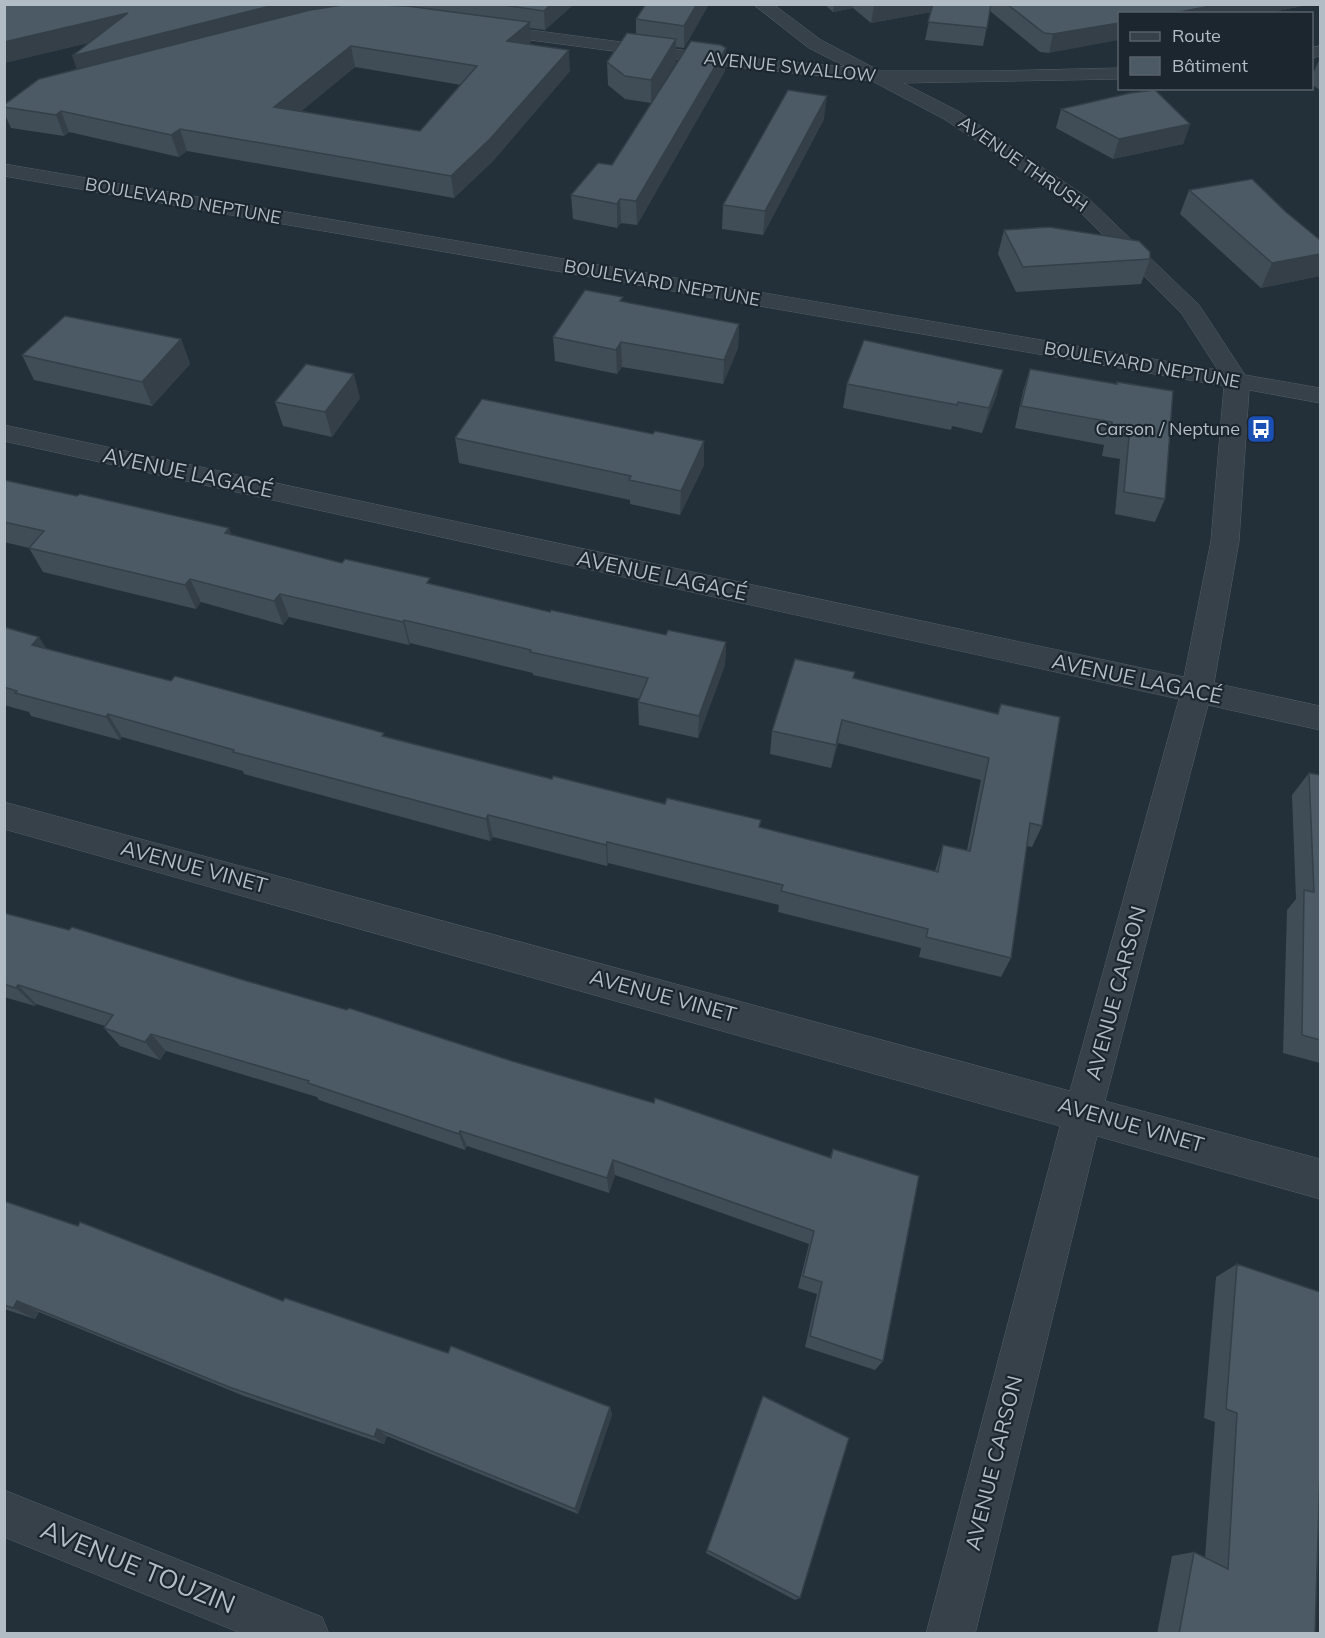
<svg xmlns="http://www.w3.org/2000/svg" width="1325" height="1638" font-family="Mulish,sans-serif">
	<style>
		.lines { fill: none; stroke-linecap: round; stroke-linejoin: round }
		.street-casing { stroke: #545f67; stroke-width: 1 }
		.street { fill: #364149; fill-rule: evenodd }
		.wall { fill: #404d57; fill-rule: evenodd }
		.shaded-wall { fill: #343f47 }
		.building { fill: #4b5a65; stroke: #343f47; stroke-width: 1.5; fill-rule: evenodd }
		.labels { text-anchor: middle; stroke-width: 4.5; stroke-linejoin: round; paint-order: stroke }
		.far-street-label { font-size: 18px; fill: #b1bcc5; stroke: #1c262e }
		.far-poi-label { font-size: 18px; fill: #b1bcc5; stroke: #1c262e; text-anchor: end }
		.street-label { font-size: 21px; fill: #b1bcc5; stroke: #1c262e }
		.near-street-label { font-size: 26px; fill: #b1bcc5; stroke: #1c262e }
	</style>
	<rect width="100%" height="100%" fill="#232f39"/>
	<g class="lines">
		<!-- street casing -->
		<g class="street-casing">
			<g id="street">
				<path d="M753,4h20l48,36 59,31h111l129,-3v11l-217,4 55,28 130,87 111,107 46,70 75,13v15l-71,-13 -10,151 -25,142 106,23v24l-112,-25 -103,396 215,58v40l-223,-63 -122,498h-49l134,-508 -1056,-297v-27l1066,289 109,-392 -1175,-258v-16l1180,252 27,-136 13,-155 -1220,-210v-12l1214,206 -36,-56 -108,-108 -130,-87 -72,-38 -138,-14 -249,-33 -6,-1 -3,-4 3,-4 6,-1 249,33 112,10 -37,-19z"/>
				<path d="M1320,46v10l-8,2v-10z"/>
				<path d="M4,1490l318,127 7,17h-86l-239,-97z"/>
			</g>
		</g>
		<!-- street -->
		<use href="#street" class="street"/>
	</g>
	<!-- wall -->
	<g class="wall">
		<path d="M4,4h570l-29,26 -15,-2 1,14 -2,2 41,27 -77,90 -39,37 -267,-47 -8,6 -110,-25 -5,4 -53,-8 -7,-15v-8l72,-36 12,-26 -84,20zM355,67l106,18 -41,46 -119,-20z"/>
		<path d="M709,4l-25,44 -8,-1v15l-25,41 -26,-4 -17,-14 -1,-23 29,-28v-15z"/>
		<path d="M824,4h488l-49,10h-144l-70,39 -9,-1 -50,-41 -7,35 -58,-6 6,-28 -60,11 -18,-15 -20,4z"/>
		<path d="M1320,59v31l-9,-6v-6l8,-18z"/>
		<path d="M725,71l-88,154 -16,-2 -4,5 -44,-9 -2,-24 41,-30z"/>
		<path d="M1061,109l129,15 -7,20 -70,15 -57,-31z"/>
		<path d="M824,119l-61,116 -41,-6 1,-24z"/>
		<path d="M1189,190l97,22 34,28v36l-59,12 -81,-74z"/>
		<path d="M1004,230l146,29 -9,25 -125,8 -18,-38z"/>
		<path d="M623,302l116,22 -1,24 -15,36 -101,-17 -5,7 -62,-13 -2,-24z"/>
		<path d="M181,339l9,25 -38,42 -118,-26 -12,-25z"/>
		<path d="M1030,369l86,15 1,-2 48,117 -10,23 -40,-8 5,-55 -18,-3 2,-11 -89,-17 8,-37z"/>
		<path d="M847,384l150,10 -15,39 -30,-7 -1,4 -108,-22z"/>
		<path d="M360,398l-28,39 -49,-11 -8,-24z"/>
		<path d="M455,438l249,27 -24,50 -50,-11v-4l-171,-37z"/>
		<path d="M4,480l228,55 110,28 208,49 116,23 60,7 -1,23 -27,73 -59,-13 -1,-23 2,-3 -107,-24v-2l-123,-30 -1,2 -120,-28 -6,8 -82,-23 -5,7 -153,-37 -14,-24 -25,-6z"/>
		<path d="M4,627l43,22 505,130 208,48 175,44 8,-26 24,5 14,-70 -143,-37 -7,25 -61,-14 2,-23 82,-53 143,36 4,-10 41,122 -10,21 -5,-1 -16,112 -10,19 -82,-20 2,-9 -143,-36 1,-7 -171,-42 -1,3 -114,-29 -3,4 -246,-67 -1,-3 -121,-34 -2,3 -89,-24 -2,-4 -25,-7z"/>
		<path d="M1309,773l11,2v288l-37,-10 4,-143 9,-11 -4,-104z"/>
		<path d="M4,913l236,66 590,178 3,-8 50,212 -8,9 -70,-23 12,-53 -19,-6 11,-44 -194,-69 -6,18 -142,-47 -2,4 -146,-50 -2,-3 -151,-46 -6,9 -40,-14 -16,-18 1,-2 -69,-22 -1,2 -31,-9z"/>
		<path d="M4,1201l279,100 327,106 2,8 -34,99 -191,-78 -3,8 -140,-48 -205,-84 -4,7 -31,-10z"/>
		<path d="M1237,1264l78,370h-158l15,-78 22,-4 11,6 10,-136 -11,-4 12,-141z"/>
		<path d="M759,1405l41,193 -5,2 -89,-47z"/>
	</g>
	<!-- shaded-wall -->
	<g class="shaded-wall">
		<path d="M278,4h81l-280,72 -7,-20z"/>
		<path d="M551,4h23l-29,26 -1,-19z"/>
		<path d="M697,4h12l-25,44v-22z"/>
		<path d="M834,4h19v4l-20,4z"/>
		<path d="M879,4h54l-1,8 -61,11 3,-18z"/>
		<path d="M1220,4h92l-49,10h-93z"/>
		<path d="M128,13l6,19 -130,31v-21z"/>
		<path d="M530,22l1,20 -22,20 -2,-21z"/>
		<path d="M1119,23v17l-70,13 4,-19z"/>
		<path d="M676,39v23l-25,41v-23z"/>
		<path d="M351,46l4,21 -75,62 -6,-22z"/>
		<path d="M726,48l-1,23 -88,154 -1,-24z"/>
		<path d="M569,50l1,21 -77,90 -39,37 -3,-22z"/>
		<path d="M827,96l-3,23 -61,116 2,-24z"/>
		<path d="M61,111l8,21 -5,4 -8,-21z"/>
		<path d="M1190,124l-7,20 -70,15 6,-20z"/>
		<path d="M180,129l7,22 -8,6 -8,-22z"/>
		<path d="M620,199l1,24 -4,5v-24z"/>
		<path d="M1320,254v22l-59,12 11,-25z"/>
		<path d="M739,324l-1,24 -15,36 1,-24z"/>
		<path d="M181,339l9,25 -38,42 -10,-24z"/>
		<path d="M621,342l1,25 -5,7 -1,-24z"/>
		<path d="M1003,370l-6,24 -15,39 7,-25z"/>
		<path d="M354,374l6,24 -28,39 -7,-25z"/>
		<path d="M704,441v24l-24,50 1,-24z"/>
		<path d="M229,528l10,24 -14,-19z"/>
		<path d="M190,579l11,23 -5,7 -11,-24z"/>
		<path d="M280,594l9,23 -6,8 -9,-24z"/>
		<path d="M404,620l6,23 -1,2 -6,-23z"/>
		<path d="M39,637l15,23 -22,-15z"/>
		<path d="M726,642l-1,23 -27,73 1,-22z"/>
		<path d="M108,714l14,23 -2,3 -14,-23z"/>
		<path d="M842,720l-4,23 -7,25 5,-23z"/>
		<path d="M488,815l5,22 -3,4 -4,-22z"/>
		<path d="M607,842l1,21 -1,3 -1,-21z"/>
		<path d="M18,985l18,19 -1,2 -19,-18z"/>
		<path d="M151,1034l15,17 -6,9 -15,-18z"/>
		<path d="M460,1131l7,15 -2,4 -6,-16z"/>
		<path d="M613,1160l2,15 -6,18 -2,-15z"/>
		<path d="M17,1301l22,11 -4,7 -22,-11z"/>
		<path d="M610,1407l2,8 -34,99 -3,-5z"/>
		<path d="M377,1429l10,7 -3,8 -10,-7z"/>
	</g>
	<!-- building -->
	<g class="building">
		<path d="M4,4h274l-206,52 56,-43 -124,29z"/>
		<path d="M349,4l58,2 123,16 -23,19 62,9 -79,89 -39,37 -271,-47 -9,6 -110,-24 -5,4 -52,-8v-2l35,-26 271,-69zM351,46l126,20 -57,65 -146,-24z"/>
		<path d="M497,4h54l-7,7z"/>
		<path d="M646,4h51l-13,22 -48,-7z"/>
		<path d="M933,4h58l-4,24 -59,-6z"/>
		<path d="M1007,4h213l-50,10h-51v9l-66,11 -9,-1z"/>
		<path d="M627,33l49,6 -25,41 -26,-4 -18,-14z"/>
		<path d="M691,41l30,4 5,3 -90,153 -16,-2 -3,5 -46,-9 27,-32 14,2z"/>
		<path d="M788,90l39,6 -62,115 -42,-6z"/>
		<path d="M1155,90l35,34 -71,15 -58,-30 69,-16z"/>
		<path d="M1252,179l34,33 34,28v14l-48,9 -83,-73z"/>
		<path d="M1049,227l90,14 11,11v7l-127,8 -19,-37z"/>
		<path d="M585,290l38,7 -3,4 119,23 -15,36 -103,-18 -5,8 -63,-13z"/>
		<path d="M65,316l116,23 -39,43 -120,-27z"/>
		<path d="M864,340l139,30 -14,38 -31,-6 -1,3 -110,-21z"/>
		<path d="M306,364l48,10 -29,38 -50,-10z"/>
		<path d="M1030,369l87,15v-2l56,9 -8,108 -41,-7 5,-55 -18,-3 1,-12 -91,-16z"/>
		<path d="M482,399l171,35 2,-3 49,10 -23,50 -52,-11 2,-4 -176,-38z"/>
		<path d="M4,480l73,16 3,-2 149,34 -4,5 117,30 3,-4 85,19 -3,5 123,29 1,-2 115,25 2,-5 58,12 -27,74 -61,-14 10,-24 -118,-26 1,-2 -127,-30 -1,2 -123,-28 -6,7 -84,-22 -5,6 -156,-37 15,-17 -40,-9z"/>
		<path d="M4,627l35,10 -7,8 139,36 4,-5 209,57 -2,3 170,43 1,-3 112,28 2,-6 94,22 -2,7 179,45 5,-27 27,6 19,-93 -147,-38 -6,25 -64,-14 23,-72 60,13 -2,6 145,36 3,-10 59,13 -18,109 -12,-3 -19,135 -85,-21 2,-8 -147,-38 2,-6 -176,-43 -1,3 -118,-30 -2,4 -253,-67 1,-2 -126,-36 -2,3 -91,-24 2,-2 -13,-4z"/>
		<path d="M1309,773l11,2v265l-18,-5 2,-145 10,2z"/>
		<path d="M4,913l65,17 3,-3 168,52 107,31 2,-2 163,53 142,42 1,-5 176,60 2,-9 86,27 -36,185 -73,-25 12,-54 -19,-6 11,-45 -201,-71 -6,18 -147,-47 -1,3 -151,-51 1,-2 -158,-47 -6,8 -41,-14 9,-13 -95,-30 -2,3 -12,-4z"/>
		<path d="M4,1201l74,25 2,-4 203,79 2,-3 163,55 3,-7 159,61 -35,102 -198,-80 -3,8 -145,-50 -212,-86 -4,7 -9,-3z"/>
		<path d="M1237,1264l83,28v179l-5,163h-136l15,-82 34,17 9,-156 -11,-4z"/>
		<path d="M763,1396l86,42 -49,160 -93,-48z"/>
	</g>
	<!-- icons -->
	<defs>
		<g id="bus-square" transform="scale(1.5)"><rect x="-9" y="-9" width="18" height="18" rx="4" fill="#1a4fb4" stroke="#1c262e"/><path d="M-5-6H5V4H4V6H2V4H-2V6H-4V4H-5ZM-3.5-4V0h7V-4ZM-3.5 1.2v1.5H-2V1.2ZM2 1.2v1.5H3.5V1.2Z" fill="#fff"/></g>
	</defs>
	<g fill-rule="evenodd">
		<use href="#bus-square" x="1261" y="429"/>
	</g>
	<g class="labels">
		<!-- far-street labels -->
		<g class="far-street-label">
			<text transform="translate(790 67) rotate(6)" y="6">AVENUE SWALLOW</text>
			<text transform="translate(1023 164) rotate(35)" y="6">AVENUE THRUSH</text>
			<text transform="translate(183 201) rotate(10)" y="6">BOULEVARD NEPTUNE</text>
			<text transform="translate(662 283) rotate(10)" y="6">BOULEVARD NEPTUNE</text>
			<text transform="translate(1142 365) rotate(10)" y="6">BOULEVARD NEPTUNE</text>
		</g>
		<!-- far-poi labels -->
		<g class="far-poi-label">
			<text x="1240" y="435">Carson / Neptune</text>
		</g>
		<!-- street labels -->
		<g class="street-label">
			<text transform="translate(188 473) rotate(12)" y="7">AVENUE LAGACÉ</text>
			<text transform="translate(662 576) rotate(12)" y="7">AVENUE LAGACÉ</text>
			<text transform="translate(1137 679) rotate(12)" y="7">AVENUE LAGACÉ</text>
			<text transform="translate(194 867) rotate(15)" y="7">AVENUE VINET</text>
			<text transform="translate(1116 993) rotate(-75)" y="7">AVENUE CARSON</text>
			<text transform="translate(663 996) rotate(15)" y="7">AVENUE VINET</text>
			<text transform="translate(1131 1125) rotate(16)" y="7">AVENUE VINET</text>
			<text transform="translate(994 1463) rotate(-76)" y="7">AVENUE CARSON</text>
		</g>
		<!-- near-street labels -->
		<g class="near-street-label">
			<text transform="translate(138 1567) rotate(22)" y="9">AVENUE TOUZIN</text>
		</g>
	</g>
	<!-- border -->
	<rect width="1325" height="1638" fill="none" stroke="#b1bcc5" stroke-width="12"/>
	<!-- legend -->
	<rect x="1118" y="12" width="195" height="78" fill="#1c262e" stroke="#58626a" stroke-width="1.5"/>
	<rect x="1130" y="32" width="30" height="9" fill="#364149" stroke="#58626a" stroke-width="1.5"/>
	<text x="1172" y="42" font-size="18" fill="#b1bcc5">Route</text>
	<rect x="1130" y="57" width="30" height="18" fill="#4b5a65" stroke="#58626a" stroke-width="1.5"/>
	<text x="1172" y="72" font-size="18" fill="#b1bcc5">Bâtiment</text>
</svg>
